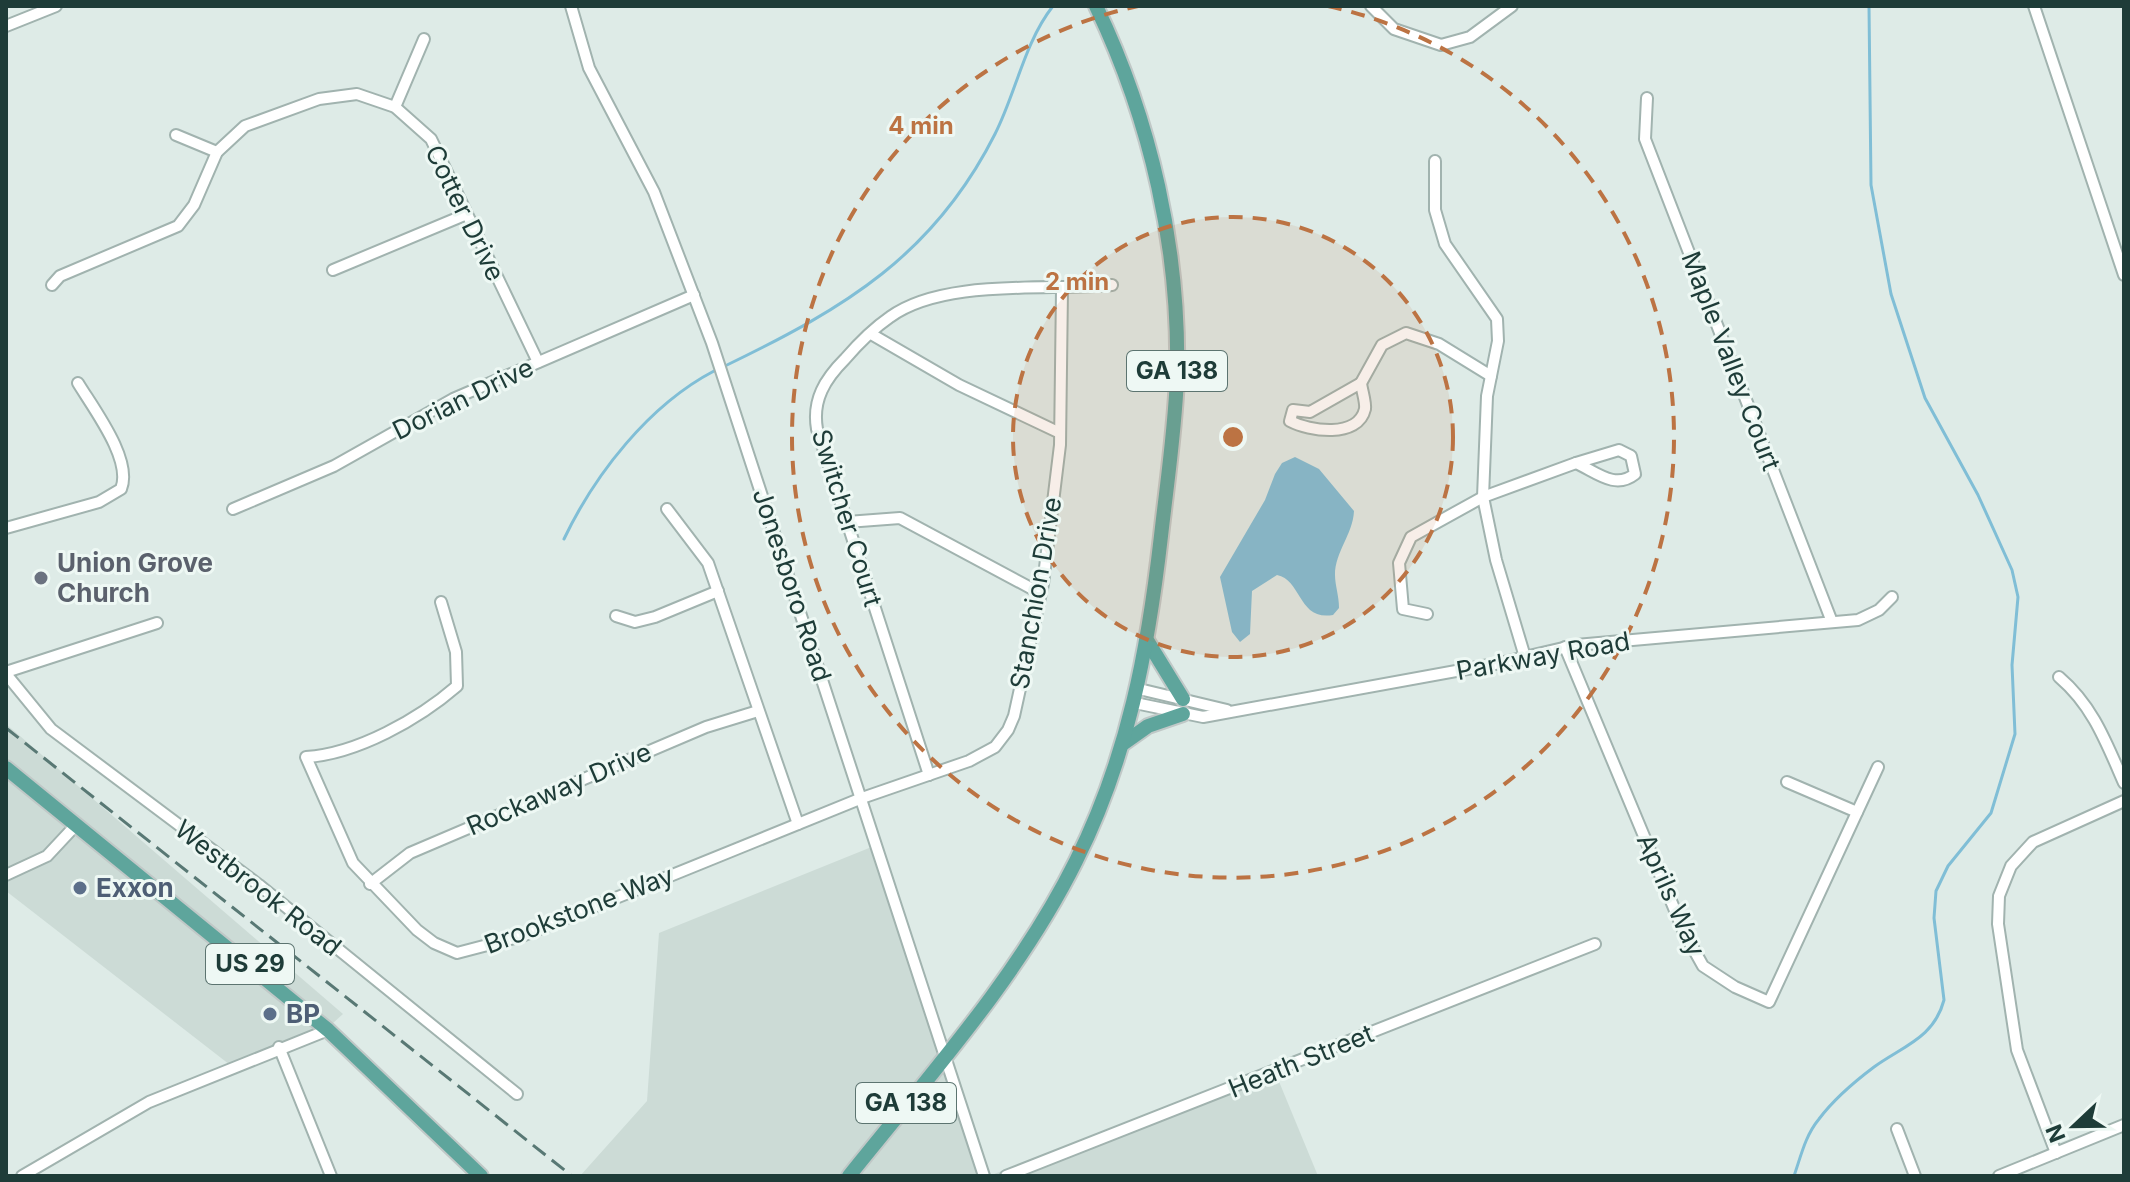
<svg xmlns="http://www.w3.org/2000/svg" width="2130" height="1182" font-family="Inter,sans-serif">
	<style>
		.built { fill: #ccdbd6 }
		.water { fill: #80bed6 }
		.lines { fill: none; stroke-linecap: round; stroke-linejoin: round }
		.stream { stroke: #80bed6; stroke-width: 3 }
		.minor-casing { stroke: #a1b3af; stroke-width: 14 }
		.major-casing { stroke: #c0c8c7; stroke-width: 18 }
		.minor { stroke: #fff; stroke-width: 10 }
		.major { stroke: #5ea59c; stroke-width: 14 }
		.rail { stroke: #587874; stroke-width: 3; stroke-dasharray: 16 8; stroke-linecap: butt }
		.ring { fill: none; stroke: #bc7343; stroke-width: 4; stroke-dasharray: 14 10 }
		.worship-dot { fill: #6b7280; stroke: #eef8f4; stroke-width: 3 }
		.service-dot { fill: #5c6f8a; stroke: #eef8f4; stroke-width: 3 }
		.labels { text-anchor: middle; stroke-width: 6; stroke-linejoin: round; paint-order: stroke }
		.shield { fill: #eef8f4; stroke: #5c7470; stroke-width: 2 }
		.shield-label { font-size: 24px; font-weight: bold; fill: #1e3c38 }
		.street-label { font-size: 26px; fill: #1e3c38; stroke: #eef8f4 }
		.worship-label { font-size: 26px; font-weight: bold; fill: #5b616d; stroke: #eef8f4; text-anchor: start }
		.service-label { font-size: 26px; font-weight: bold; fill: #4e5e75; stroke: #eef8f4; text-anchor: start }
		.centre { fill: #bc7343; stroke: #eef8f4; stroke-width: 4 }
		.ring-label { font-size: 24px; text-anchor: middle; font-weight: bold; fill: #bc7343; stroke: #eef8f4; stroke-width: 6; stroke-linejoin: round; paint-order: stroke }
	</style>
	<rect width="100%" height="100%" fill="#deebe7"/>
	<!-- built -->
	<g class="built">
		<path d="M6,724l337,290 -20,18 -89,36 -228,-177z"/>
		<path d="M879,844l108,332h-407l67,-75 12,-168z"/>
		<path d="M1273,1067l45,109h-329z"/>
	</g>
	<!-- water -->
	<path class="water" d="M1295,457l24,12 35,42c-1,23 -19,41 -19,64 0,10 4,21 4,33l-6,7c-35,6 -31,-35 -56,-40l-25,16 -2,43 -10,8 -8,-10 -12,-55 45,-77 10,-26 7,-11z"/>
	<g class="lines">
		<!-- stream -->
		<g class="stream">
			<path d="M727,365c118,-57 207,-110 268,-231 21,-41 29,-91 58,-128"/>
			<path d="M564,539c31,-65 85,-134 150,-168"/>
			<path d="M1794,1176c7,-20 11,-40 25,-57 15,-20 35,-37 55,-52 29,-21 60,-29 70,-67l-10,-82 2,-27 12,-25 43,-53 24,-79 -3,-69 6,-68 -6,-27 -34,-75 -53,-97 -34,-104 -20,-109 -2,-179"/>
		</g>
		<!-- minor casing -->
		<g class="minor-casing">
			<g id="minor">
				<path d="M571,6l18,62 65,124 58,151 272,833"/>
				<path d="M1371,6l23,23 47,16 29,-8 42,-31"/>
				<path d="M2034,6l90,269"/>
				<path d="M6,26l50,-20"/>
				<path d="M1647,98l-2,41 187,483"/>
				<path d="M395,107l29,-68"/>
				<path d="M176,135l41,17"/>
				<path d="M1435,161v49l10,34 52,75 1,22 -11,55 -4,101 13,63 29,97"/>
				<path d="M333,270l134,-56"/>
				<path d="M52,285l8,-9 118,-50 16,-21 23,-53 28,-26 74,-27 38,-5 38,13 36,32 107,223"/>
				<path d="M871,334l88,51 101,48"/>
				<path d="M1361,383c1,8 5,19 4,26 -7,30 -56,22 -75,12l3,-11 17,2z"/>
				<path d="M1361,383l21,-38 24,-12 33,11 52,32"/>
				<path d="M1619,450l12,6 4,18c-20,16 -39,-2 -59,-11z"/>
				<path d="M233,509l101,-43 119,-67 241,-104"/>
				<path d="M667,509l41,54 90,261"/>
				<path d="M847,522l53,-4 140,75"/>
				<path d="M6,528l93,-26 22,-13c12,-29 -28,-81 -43,-106"/>
				<path d="M441,602l15,50 1,34c-38,33 -100,68 -151,71l47,106 64,67 17,13 23,10 65,-17 340,-138 107,-37 26,-14 13,-17 6,-14 29,-132 17,-139 2,-155"/>
				<path d="M1427,614l-24,-5 -4,-46 12,-26 72,-40 93,-34"/>
				<path d="M616,616l19,6 20,-5 63,-26"/>
				<path d="M1565,647l119,285 19,34 32,21 34,15 109,-235"/>
				<path d="M6,672l151,-49"/>
				<path d="M6,674l45,55 208,156 258,209"/>
				<path d="M2059,677c34,29 47,65 65,106"/>
				<path d="M1139,689l88,21"/>
				<path d="M1135,703l68,14 297,-54 76,-18 282,-25 21,-10 13,-13"/>
				<path d="M929,775l-112,-346c-5,-29 8,-50 28,-70 13,-15 29,-31 45,-42 54,-39 158,-26 222,-32"/>
				<path d="M1787,782l70,30"/>
				<path d="M6,875l41,-19 28,-30"/>
				<path d="M370,884l40,-31 296,-126 52,-16"/>
				<path d="M279,1047l52,129"/>
				<path d="M1897,1129l18,47"/>
				<path d="M2056,1153l-39,-103 -19,-126 1,-28 12,-30 22,-24 91,-41"/>
				<path d="M22,1176l127,-74 179,-72"/>
				<path d="M1006,1176l589,-232"/>
				<path d="M1999,1176l125,-51"/>
			</g>
		</g>
		<!-- major casing -->
		<g class="major-casing">
			<g id="major">
				<path d="M1148,642l35,57"/>
				<path d="M1124,743l24,-17 35,-12"/>
				<path d="M6,768l322,262 153,146"/>
				<path d="M849,1176c80,-100 170,-200 227,-315 52,-104 72,-211 85,-325 6,-53 14,-106 16,-159 3,-128 -26,-256 -81,-371"/>
			</g>
		</g>
		<!-- minor -->
		<use href="#minor" class="minor"/>
		<!-- major -->
		<use href="#major" class="major"/>
		<!-- rail -->
		<path class="rail" d="M6,728l566,448"/>
	</g>
	<!-- distance rings -->
	<circle cx="1233" cy="437" r="220" fill="#bc7343" fill-opacity=".12"/>
	<g class="ring">
		<circle cx="1233" cy="437" r="220"/>
		<path d="M1328 6A441 441 0 1 1 1138 6"/>
	</g>
	<!-- markers -->
	<circle class="worship-dot" cx="41" cy="578" r="8"/>
	<g class="service-dot">
		<circle cx="80" cy="888" r="8"/>
		<circle cx="270" cy="1014" r="8"/>
	</g>
	<g class="labels">
		<!-- shield labels -->
		<g class="shield">
			<rect x="1127" y="351" width="100" height="40" rx="6"/>
			<rect x="206" y="944" width="88" height="40" rx="6"/>
			<rect x="856" y="1083" width="100" height="40" rx="6"/>
		</g>
		<g class="shield-label">
			<text x="1177" y="379">GA 138</text>
			<text x="250" y="972">US 29</text>
			<text x="906" y="1111">GA 138</text>
		</g>
		<!-- street labels -->
		<g class="street-label">
			<text transform="translate(465 213) rotate(64)" y="9">Cotter Drive</text>
			<text transform="translate(1731 361) rotate(69)" y="9">Maple Valley Court</text>
			<text transform="translate(463 399) rotate(-26)" y="9">Dorian Drive</text>
			<text transform="translate(847 518) rotate(73)" y="9">Switcher Court</text>
			<text transform="translate(792 585) rotate(72)" y="9">Jonesboro Road</text>
			<text transform="translate(1036 593) rotate(-80)" y="9">Stanchion Drive</text>
			<text transform="translate(1543 656) rotate(-10)" y="9">Parkway Road</text>
			<text transform="translate(559 789) rotate(-23)" y="9">Rockaway Drive</text>
			<text transform="translate(258 888) rotate(38)" y="9">Westbrook Road</text>
			<text transform="translate(1671 895) rotate(66)" y="9">Aprils Way</text>
			<text transform="translate(579 910) rotate(-21)" y="9">Brookstone Way</text>
			<text transform="translate(1301 1061) rotate(-22)" y="9">Heath Street</text>
		</g>
		<!-- worship labels -->
		<g class="worship-label">
			<text x="57" y="572">Union Grove<tspan x="57" dy="30">Church</tspan></text>
		</g>
		<!-- service labels -->
		<g class="service-label">
			<text x="96" y="897">Exxon</text>
			<text x="286" y="1023">BP</text>
		</g>
	</g>
	<circle cx="1233" cy="437" r="12" class="centre"/>
	<g class="ring-label">
		<text x="921" y="134">4 min</text>
		<text x="1077" y="290">2 min</text>
	</g>
	<!-- border -->
	<rect width="2130" height="1182" fill="none" stroke="#1e3c38" stroke-width="16"/>
	<!-- north arrow -->
	<g transform="translate(2074 1126) rotate(248)" stroke="#eef8f4" stroke-width="6" paint-order="stroke">
	<path d="M0-6L14 30L0 20L-14 30Z" fill="#1e3c38"/>
	<text y="-12" font-size="22" font-weight="bold" text-anchor="middle" fill="#1e3c38">N</text>
	</g>
</svg>
